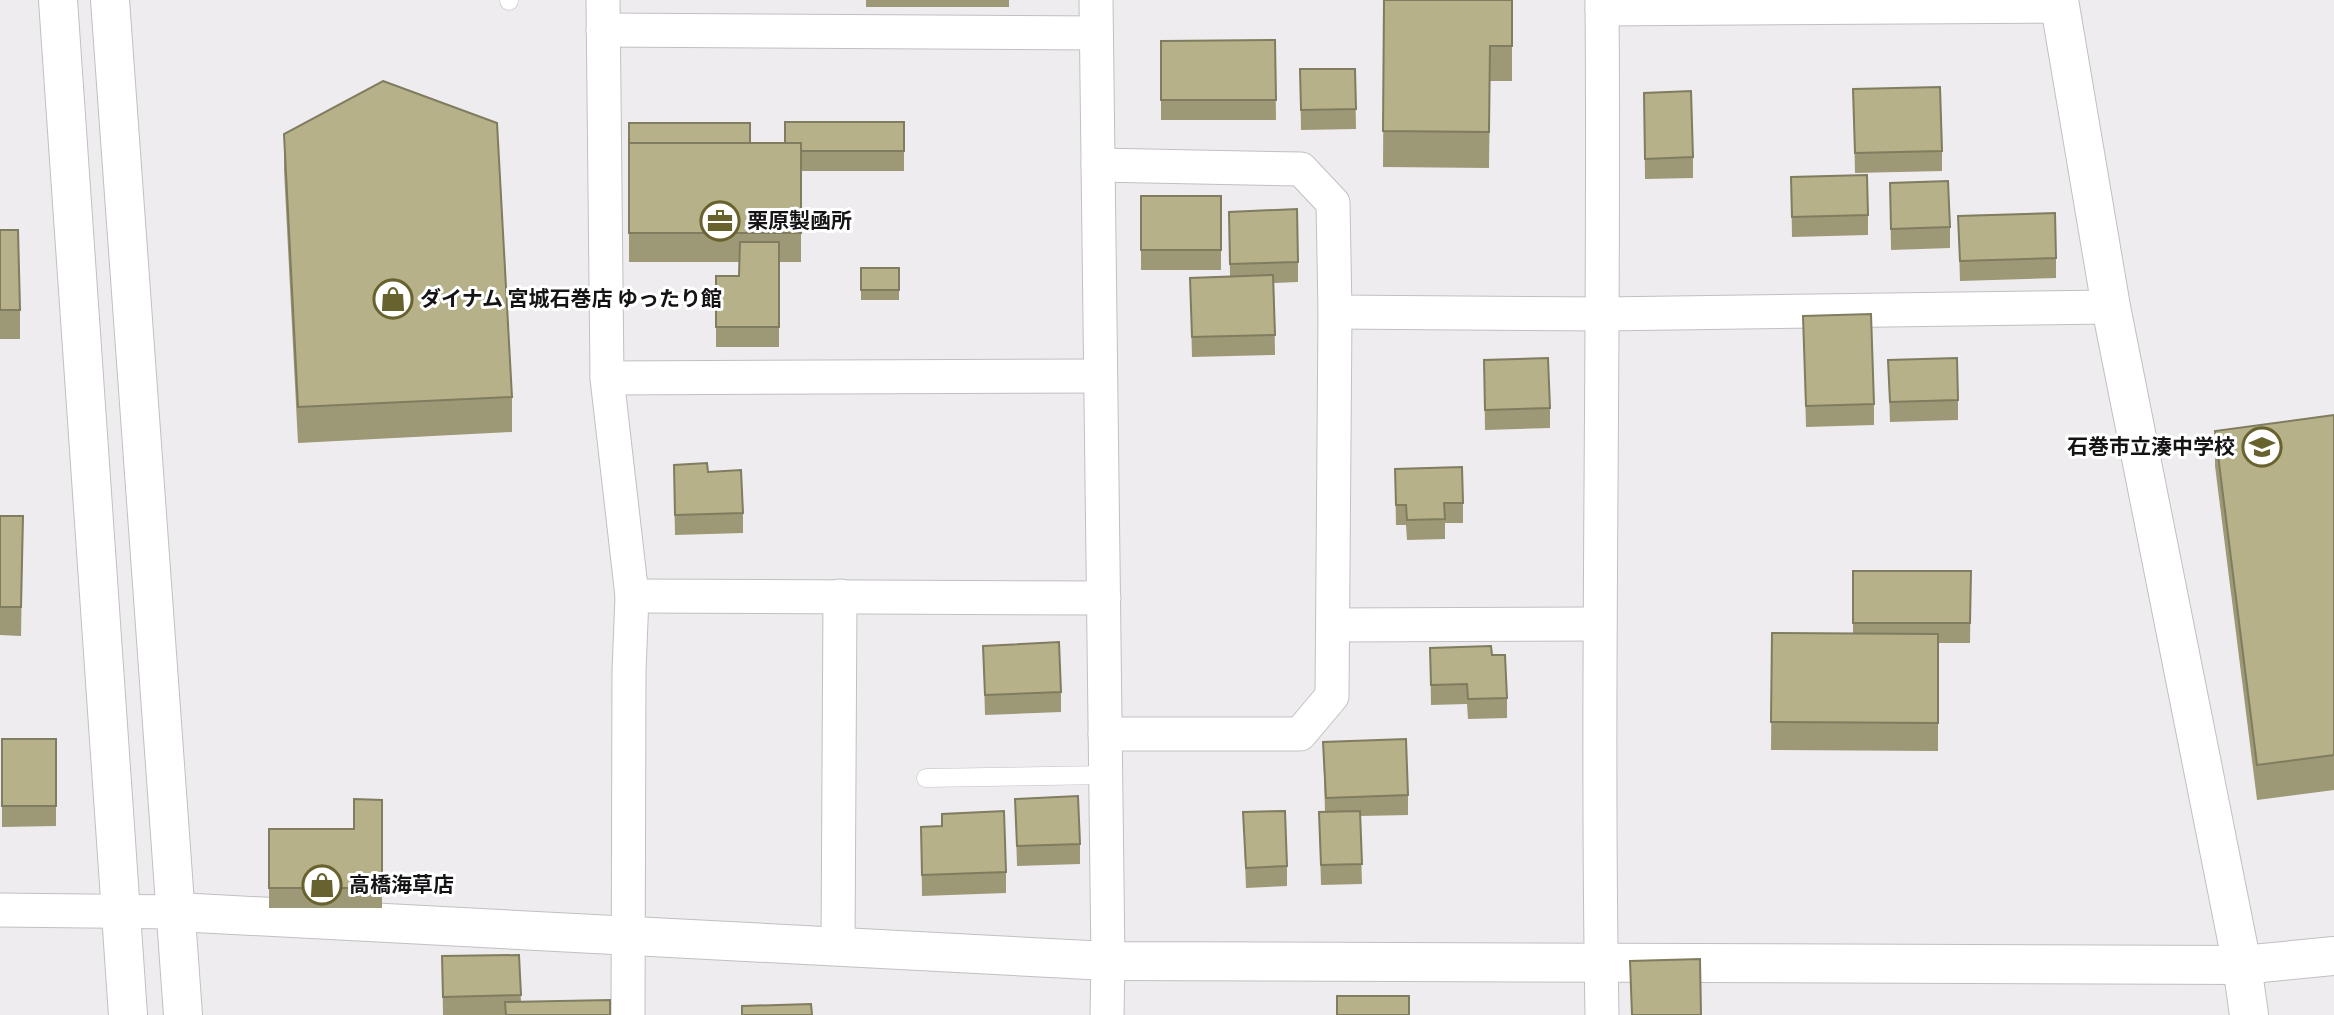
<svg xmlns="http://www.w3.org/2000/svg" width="2334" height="1015" font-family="'Source Serif 4','Noto Sans JP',serif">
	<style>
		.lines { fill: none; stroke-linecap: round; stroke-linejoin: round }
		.service-casing { stroke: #c2bfc3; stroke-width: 19 }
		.minor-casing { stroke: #c2bfc3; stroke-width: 35 }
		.tertiary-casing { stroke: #c2bfc3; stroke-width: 40 }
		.service { stroke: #fff; stroke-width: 18 }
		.minor { stroke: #fff; stroke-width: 33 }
		.tertiary { stroke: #fff; stroke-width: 38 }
		.wall { fill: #9d9875 }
		.building { fill: #b6b188; stroke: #7f7c5f; stroke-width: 2 }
		.labels { text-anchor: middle; stroke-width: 6; stroke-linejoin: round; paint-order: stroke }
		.poi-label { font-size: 21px; font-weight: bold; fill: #151315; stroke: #fff; text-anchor: start }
	</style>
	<rect width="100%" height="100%" fill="#efecf0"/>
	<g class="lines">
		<!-- service casing -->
		<g class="service-casing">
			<g id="service">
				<path d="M509,0v1"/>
				<path d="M926,778l180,-3"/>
			</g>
		</g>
		<!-- minor casing -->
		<g class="minor-casing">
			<g id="minor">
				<path d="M603,0l4,378 25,218 -3,75 -1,344"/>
				<path d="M1096,0l12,961 -1,54"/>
				<path d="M1602,9l458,-3"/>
				<path d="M603,30l493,3"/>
				<path d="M1098,165l203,4 32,34 2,109 -3,384 -32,38h-195"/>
				<path d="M1335,312l268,2 508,-7"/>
				<path d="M607,378l493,-2"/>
				<path d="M632,596l472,2"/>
				<path d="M1333,625l267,-1"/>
				<path d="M0,910l177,2"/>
				<path d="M838,947l2,-351"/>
				<path d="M1602,1015c-6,-338 3,-677 0,-1015"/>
			</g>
		</g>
		<!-- tertiary casing -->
		<g class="tertiary-casing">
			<g id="tertiary">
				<path d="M58,0l70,1015"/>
				<path d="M110,0l73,1015"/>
				<path d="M2059,0l52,307 131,658 7,50"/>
				<path d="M177,912l931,49 1134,4 92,-9"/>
			</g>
		</g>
		<!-- service -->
		<use href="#service" class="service"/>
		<!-- minor -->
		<use href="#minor" class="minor"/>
		<!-- tertiary -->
		<use href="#tertiary" class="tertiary"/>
	</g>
	<!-- wall -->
	<g class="wall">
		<rect x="866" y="0" width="143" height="7"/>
		<path d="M1384,0h128v81h-22l-1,87 -106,-1z"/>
		<path d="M1275,40l1,80h-115v-79z"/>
		<path d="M1300,69h55l1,60 -55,1z"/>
		<path d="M1853,89l89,62v20l-87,2z"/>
		<path d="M1644,93l49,64v21l-48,1z"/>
		<path d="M904,122v49h-103v91h-22v85h-63v-71h23v-14h-110v-139l121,20h35z"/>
		<path d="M284,134l228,263v35l-214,11 -14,-273z"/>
		<path d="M1791,177l77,38v20l-76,2z"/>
		<path d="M1890,183l60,44v21l-59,2z"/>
		<rect x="1141" y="196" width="80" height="74"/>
		<path d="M1229,212l69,50v20l-24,1 1,72 -83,2 -2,-79 40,-2z"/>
		<path d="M1958,216l98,42v20l-96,3z"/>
		<path d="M0,230l20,80v29h-20z"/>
		<rect x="861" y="268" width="38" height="32"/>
		<path d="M1803,316l71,88v21l-68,2z"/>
		<path d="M1484,360l66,48v20l-65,2z"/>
		<path d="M1888,360l70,40v20l-68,2z"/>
		<path d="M2334,415v375l-77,10 -42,-334v-35z"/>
		<path d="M1395,469l68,34v20h-18v16l-38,1 -1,-15h-10z"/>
		<path d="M708,472l35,41v20l-68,2 -1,-50z"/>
		<path d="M0,516h23l-2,120 -21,-1z"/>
		<path d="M1853,571h118l-1,72h-32v108l-167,-1 1,-117 81,1z"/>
		<path d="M983,646l78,46v20l-76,3z"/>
		<path d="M1430,648l62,7 15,43v20l-39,1 -1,-15 -36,1z"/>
		<path d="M2,739h54v87l-54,1z"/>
		<path d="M1323,742l85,53v20l-48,1 2,68 -41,1 -2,-73h6z"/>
		<path d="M1015,799l65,45v20l-63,2z"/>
		<path d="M382,800v108h-113v-79h85z"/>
		<path d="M1243,812l44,54v20l-41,2z"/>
		<path d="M921,827l85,45v21l-84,3z"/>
		<path d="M519,955l2,47 89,13h-167l-1,-59z"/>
	</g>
	<!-- building -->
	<g class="building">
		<path d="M1384,0h128v46h-22l-1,86 -106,-1z"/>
		<path d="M1275,40l1,60h-115v-59z"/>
		<path d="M1300,69h55l1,40 -55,1z"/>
		<path d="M383,81l114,42 15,274 -214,10 -14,-273z"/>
		<path d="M1940,87l2,64 -87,2 -2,-64z"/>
		<path d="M1691,91l2,66 -48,2 -1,-66z"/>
		<path d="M785,122h119v29h-103v-8h-16z"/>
		<rect x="629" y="123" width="121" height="20"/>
		<rect x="629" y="143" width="172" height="90"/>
		<path d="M1867,175l1,40 -76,2 -1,-40z"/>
		<path d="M1948,181l2,46 -59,2 -1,-46z"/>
		<rect x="1141" y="196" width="80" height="54"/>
		<path d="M1297,209l1,53 -68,2 -1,-52z"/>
		<path d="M2055,213l1,45 -96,3 -2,-45z"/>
		<path d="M0,230h18l2,80h-20z"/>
		<path d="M740,242h39v85h-63v-51h23z"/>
		<rect x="861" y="268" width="38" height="22"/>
		<path d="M1273,275l2,60 -83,2 -2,-59z"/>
		<path d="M1871,314l3,90 -68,2 -3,-90z"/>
		<path d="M1548,358l2,50 -65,2 -1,-50z"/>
		<path d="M1957,358l1,42 -68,2 -2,-42z"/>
		<path d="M2334,415v340l-77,10 -42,-334z"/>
		<path d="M707,463l1,9 33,-2 2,43 -68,2 -1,-50z"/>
		<path d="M1462,467l1,36h-19l1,16 -38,1 -1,-15h-10l-1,-36z"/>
		<path d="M0,516h23l-2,91h-21z"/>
		<path d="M1853,571h118l-1,52h-117z"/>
		<path d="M1772,633l166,1v89l-167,-1z"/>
		<path d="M1059,642l2,50 -76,3 -2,-49z"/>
		<path d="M1491,646l1,9h13l2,43 -39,1 -1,-15 -36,1 -1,-37z"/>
		<rect x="2" y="739" width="54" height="67"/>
		<path d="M1406,739l2,56 -82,3 -3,-56z"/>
		<path d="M1078,796l2,48 -63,2 -2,-47z"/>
		<path d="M354,799l28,1v88h-113v-59h85z"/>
		<path d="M1004,811l2,61 -84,3 -1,-48 21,-1v-12z"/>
		<path d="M1285,811l2,55 -41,2 -3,-56z"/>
		<path d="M1360,811l2,53 -41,1 -2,-53z"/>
		<path d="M519,955l2,40 -78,2 -1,-41z"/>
		<path d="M1700,959l1,56h-69l-2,-54z"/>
		<rect x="1337" y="996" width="72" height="19"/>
		<path d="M610,1000v15h-104l-1,-13z"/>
		<path d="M811,1004l1,11h-70v-9z"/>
	</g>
	<!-- icons -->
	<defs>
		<g id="office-ring" transform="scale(2.0125)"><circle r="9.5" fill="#fff" stroke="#68622e" stroke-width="1.5"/><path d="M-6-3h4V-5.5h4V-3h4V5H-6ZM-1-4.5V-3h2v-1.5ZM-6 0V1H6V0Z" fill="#68622e"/></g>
		<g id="shop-ring" transform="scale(2.0125)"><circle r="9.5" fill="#fff" stroke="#68622e" stroke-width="1.5"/><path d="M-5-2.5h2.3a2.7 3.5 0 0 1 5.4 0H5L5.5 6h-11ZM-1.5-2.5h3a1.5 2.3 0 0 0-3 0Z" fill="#68622e"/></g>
		<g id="school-ring" transform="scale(2.0125)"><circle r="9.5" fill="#fff" stroke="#68622e" stroke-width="1.5"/><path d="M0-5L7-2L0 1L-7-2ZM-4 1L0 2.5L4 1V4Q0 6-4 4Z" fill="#68622e"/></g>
	</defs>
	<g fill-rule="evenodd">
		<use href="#office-ring" x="720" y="221"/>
		<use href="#shop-ring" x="393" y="299"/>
		<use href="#school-ring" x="2262" y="447"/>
		<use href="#shop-ring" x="322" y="885"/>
	</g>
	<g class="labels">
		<!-- poi labels -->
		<g class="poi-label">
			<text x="747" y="228">栗原製凾所</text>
			<text x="420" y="306">ダイナム 宮城石巻店 ゆったり館</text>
			<text x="2235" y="454" text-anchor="end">石巻市立湊中学校</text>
			<text x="349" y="892">高橋海草店</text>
		</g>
	</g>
</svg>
